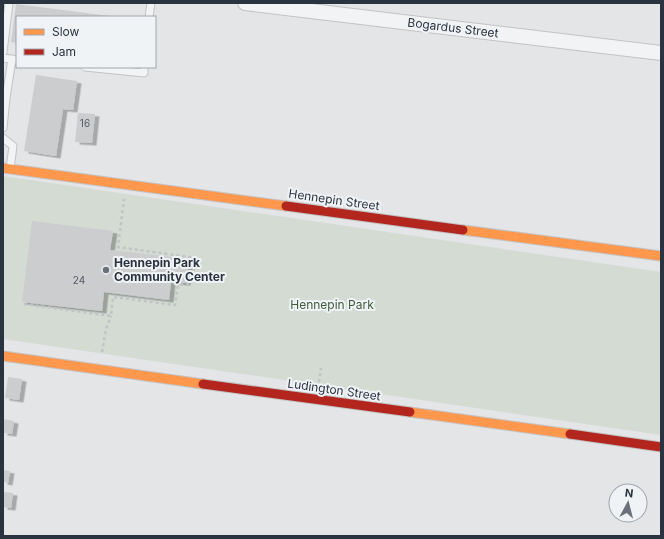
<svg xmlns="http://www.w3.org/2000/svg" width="664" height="539" font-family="Inter,sans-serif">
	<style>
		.green { fill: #d4dbd3 }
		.building { fill: #cbcdcf; filter: url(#shadow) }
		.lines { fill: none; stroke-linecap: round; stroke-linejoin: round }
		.lane-casing { stroke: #c1c3c5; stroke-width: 9 }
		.street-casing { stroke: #c1c3c5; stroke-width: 16 }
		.slow-casing { stroke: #c1c3c5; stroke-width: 11 }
		.jam-casing { stroke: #c1c3c5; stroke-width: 11 }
		.path { stroke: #c1c3c6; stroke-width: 2.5; stroke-dasharray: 3 3; stroke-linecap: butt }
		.lane { stroke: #f1f3f4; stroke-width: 7 }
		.street { stroke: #f1f3f4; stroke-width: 14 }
		.slow { stroke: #ff974d; stroke-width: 9 }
		.jam { stroke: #b3261e; stroke-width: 9 }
		.poi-dot { fill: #6b717a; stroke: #f0f3f6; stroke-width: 1.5 }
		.labels { text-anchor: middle; stroke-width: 4; stroke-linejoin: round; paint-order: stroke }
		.number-label { font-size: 10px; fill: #535a64 }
		.street-label { font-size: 12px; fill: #2a3340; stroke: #f0f3f6 }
		.poi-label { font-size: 12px; font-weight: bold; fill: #2a3340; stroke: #f0f3f6; text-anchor: start }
		.park-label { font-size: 12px; fill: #3f5b38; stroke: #f0f3f6 }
	</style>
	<defs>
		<filter id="shadow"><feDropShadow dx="4.5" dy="2.5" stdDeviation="0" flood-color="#0004"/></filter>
	</defs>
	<rect width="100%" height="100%" fill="#e3e5e7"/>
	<!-- green -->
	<path class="green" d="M3,176l658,96v163l-658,-96z"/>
	<!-- building -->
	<g class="building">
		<path d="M16,4l94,12v1h-93v26l-6,-1z"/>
		<path d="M36,75l41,6 -4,29 -10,-1 -7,47 -32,-5z"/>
		<path d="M78,113l17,1 -3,29 -17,-1z"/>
		<path d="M32,221l81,10 -3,19 79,9 -3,24 -15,-1 -2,18 -65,-8 -2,19 -80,-9z"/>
		<path d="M8,377l14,2 -3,21 -14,-2z"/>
		<path d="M3,419l11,2 -2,13 -9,-1z"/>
		<path d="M3,470l7,1 -2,12 -5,-1z"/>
		<path d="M3,492l10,1 -2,15 -8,-1z"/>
	</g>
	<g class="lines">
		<!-- lane casing -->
		<g class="lane-casing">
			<g id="lane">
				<path d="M149,17l2,-14"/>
				<path d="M3,52l6,-49"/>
				<path d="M3,58l14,2"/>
				<path d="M85,67l59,6v-6"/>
				<path d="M6,98l6,-39"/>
				<path d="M3,128l3,-30 -3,-1"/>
				<path d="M3,138l10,8 -3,23"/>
			</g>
		</g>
		<!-- street casing -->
		<g class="street-casing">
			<path id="street" d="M245,3l416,50"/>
		</g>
		<!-- slow casing -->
		<g class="slow-casing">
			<g id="slow">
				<path d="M3,168l283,38"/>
				<path d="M463,230l198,26"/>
				<path d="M3,356l200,28"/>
				<path d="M410,412l160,22"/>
			</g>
		</g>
		<!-- jam casing -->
		<g class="jam-casing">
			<g id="jam">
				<path d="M286,206l177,24"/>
				<path d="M203,384l207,28"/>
				<path d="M570,434l91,13"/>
			</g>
		</g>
		<!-- path -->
		<g class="path">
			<path d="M24,304l87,12 2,-19 62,8 3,-20 14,-2 4,-25 -78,-11 6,-48"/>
			<path d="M102,352l4,-23 5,-13"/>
			<path d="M319,382l2,-14"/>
		</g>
		<!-- lane -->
		<use href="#lane" class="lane"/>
		<!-- street -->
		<use href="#street" class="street"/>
		<!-- slow -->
		<use href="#slow" class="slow"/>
		<!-- jam -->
		<use href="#jam" class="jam"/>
	</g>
	<!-- markers -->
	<circle class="poi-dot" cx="106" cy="270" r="4"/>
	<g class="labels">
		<!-- number labels -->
		<g class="number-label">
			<text x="85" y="127">16</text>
			<text x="79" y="284">24</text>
		</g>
		<!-- street labels -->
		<g class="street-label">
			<text transform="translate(453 28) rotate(7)" y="4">Bogardus Street</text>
			<text transform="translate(334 200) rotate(8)" y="4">Hennepin Street</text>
			<text transform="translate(334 390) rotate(8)" y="4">Ludington Street</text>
		</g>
		<!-- poi labels -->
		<g class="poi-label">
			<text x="114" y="267">Hennepin Park<tspan x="114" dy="14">Community Center</tspan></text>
		</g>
		<!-- park labels -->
		<g class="park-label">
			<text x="332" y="309">Hennepin Park</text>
		</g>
	</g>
	<!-- border -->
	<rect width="664" height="539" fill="none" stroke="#2a3340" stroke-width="8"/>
	<!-- legend -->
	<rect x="16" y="16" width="140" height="52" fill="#f0f3f6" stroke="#a1a6ad"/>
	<rect x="24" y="29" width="20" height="6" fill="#ff974d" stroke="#a1a6ad"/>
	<text x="52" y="36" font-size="12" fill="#2a3340">Slow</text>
	<rect x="24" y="49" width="20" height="6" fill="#b3261e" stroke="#a1a6ad"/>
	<text x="52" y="56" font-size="12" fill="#2a3340">Jam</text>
	<!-- north arrow -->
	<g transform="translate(628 503) rotate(7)"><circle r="19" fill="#f0f3f6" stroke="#a1a6ad"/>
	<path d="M0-3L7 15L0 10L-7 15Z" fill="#6b717a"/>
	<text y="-6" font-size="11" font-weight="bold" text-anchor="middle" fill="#2a3340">N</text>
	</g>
</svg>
